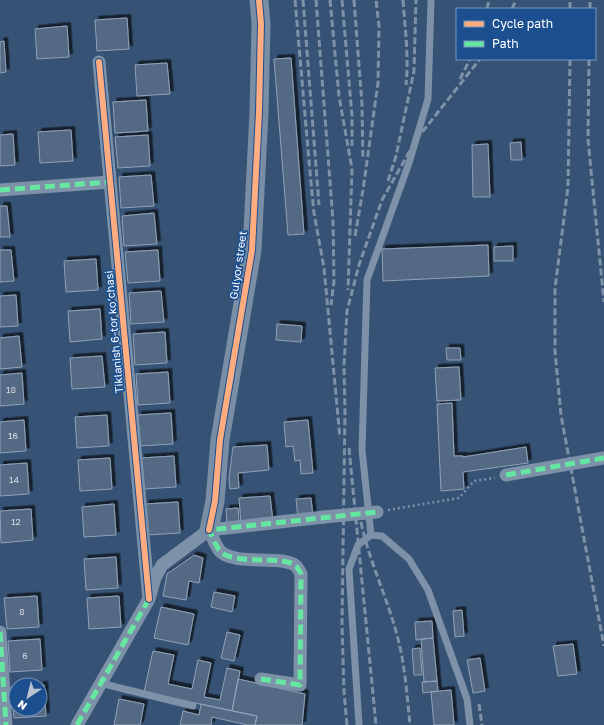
<svg xmlns="http://www.w3.org/2000/svg" width="604" height="725" font-family="'Golos Text',sans-serif">
<defs>
<filter id="shadow"><feDropShadow dx="3.5" dy="-3.5" stdDeviation="0" flood-color="#0009"/></filter>
</defs>
<rect width="100%" height="100%" fill="#365274"/>
<path fill="#526984" stroke="#92a2b6" filter="url(#shadow)" d="M 127,18 L 129,49 L 97,51 L 95,20 Z
M 67,26 L 69,57 L 37,59 L 35,29 Z
M 4,41 L 6,72 L 0,73 L 0,42 Z
M 291,58 L 304,234 L 288,235 L 274,59 Z
M 167,63 L 170,94 L 137,96 L 135,65 Z
M 146,100 L 148,131 L 115,133 L 113,102 Z
M 71,130 L 73,161 L 40,163 L 38,132 Z
M 13,134 L 15,165 L 0,166 L 0,135 Z
M 148,135 L 150,166 L 118,168 L 115,137 Z
M 521,142 L 522,160 L 511,160 L 510,143 Z
M 488,144 L 490,197 L 473,197 L 472,145 Z
M 151,175 L 154,206 L 121,208 L 119,177 Z
M 0,206 L 7,206 L 10,237 L 0,237 Z
M 154,213 L 157,244 L 124,246 L 122,216 Z
M 488,245 L 489,276 L 383,281 L 382,249 Z
M 513,246 L 513,261 L 494,261 L 494,247 Z
M 0,250 L 11,250 L 14,281 L 0,282 Z
M 158,250 L 160,281 L 128,283 L 125,252 Z
M 96,259 L 98,290 L 66,292 L 64,261 Z
M 161,291 L 164,322 L 131,324 L 129,293 Z
M 16,295 L 18,326 L 0,327 L 0,296 Z
M 100,309 L 102,339 L 70,342 L 68,311 Z
M 277,324 L 302,326 L 301,342 L 276,340 Z
M 165,332 L 167,363 L 135,365 L 133,334 Z
M 19,336 L 22,367 L 0,369 L 0,338 Z
M 446,348 L 460,348 L 461,360 L 447,360 Z
M 102,356 L 105,387 L 72,389 L 70,358 Z
M 459,367 L 461,400 L 437,401 L 435,368 Z
M 168,372 L 170,403 L 138,405 L 136,374 Z
M 22,373 L 24,404 L 0,406 L 0,375 Z
M 452,403 L 454,456 L 463,456 L 463,457 L 526,447 L 528,463 L 463,472 L 464,489 L 441,491 L 437,404 Z
M 171,413 L 173,444 L 140,446 L 138,415 Z
M 107,415 L 109,446 L 77,448 L 75,417 Z
M 24,420 L 26,451 L 0,453 L 0,422 Z
M 308,420 L 313,473 L 301,474 L 300,460 L 295,461 L 293,446 L 286,447 L 284,422 Z
M 267,445 L 269,470 L 238,473 L 239,488 L 230,489 L 229,478 L 233,447 Z
M 174,456 L 176,487 L 143,489 L 141,458 Z
M 110,458 L 112,489 L 80,491 L 78,460 Z
M 27,463 L 29,494 L 0,496 L 0,465 Z
M 270,496 L 273,521 L 241,524 L 239,498 Z
M 311,498 L 313,517 L 298,519 L 296,499 Z
M 178,502 L 180,533 L 147,535 L 145,504 Z
M 114,504 L 116,535 L 84,537 L 82,507 Z
M 238,508 L 239,522 L 227,523 L 226,509 Z
M 31,509 L 33,540 L 1,543 L 0,511 Z
M 194,555 L 203,558 L 199,583 L 189,581 L 186,600 L 163,596 L 167,574 Z
M 116,557 L 118,588 L 86,590 L 84,559 Z
M 214,592 L 235,596 L 232,612 L 211,607 Z
M 37,596 L 39,627 L 7,629 L 4,598 Z
M 119,596 L 121,627 L 89,629 L 87,598 Z
M 161,607 L 194,614 L 188,645 L 154,638 Z
M 462,610 L 464,636 L 455,637 L 453,611 Z
M 432,621 L 433,638 L 416,640 L 415,622 Z
M 227,632 L 240,635 L 234,661 L 221,658 Z
M 433,638 L 437,681 L 424,682 L 421,639 Z
M 40,639 L 42,670 L 10,672 L 8,641 Z
M 573,644 L 577,674 L 558,676 L 553,646 Z
M 420,648 L 422,675 L 414,675 L 412,649 Z
M 153,651 L 174,655 L 168,684 L 192,689 L 198,660 L 211,663 L 204,697 L 220,700 L 227,668 L 240,671 L 232,711 L 144,692 Z
M 480,658 L 485,691 L 473,693 L 467,660 Z
M 238,679 L 305,694 L 302,725 L 255,725 L 257,716 L 232,711 Z
M 437,681 L 438,691 L 423,693 L 422,682 Z
M 40,685 L 44,685 L 46,716 L 14,718 L 11,687 L 16,687 L 16,709 L 40,709 Z
M 451,690 L 454,725 L 434,725 L 431,692 Z
M 119,699 L 144,704 L 140,725 L 114,725 Z
M 201,704 L 257,716 L 255,725 L 248,725 L 212,717 L 211,725 L 180,725 L 183,711 L 199,715 Z"/>
<g fill="none" stroke-linecap="round" stroke-linejoin="round">
<path stroke="#7d92a8" stroke-width="2.5" stroke-dasharray="2 3" stroke-linecap="butt" d="M 388,510 L 459,498 L 474,481 L 495,478"/>
<path stroke="#7d92a8" stroke-width="7" d="M 371,535 L 382,536 L 409,559 L 428,590 L 467,699 L 470,725
M 100,683 L 193,706
M 359,725 L 349,569 L 358,545 L 371,535 L 362,450 L 367,280 L 409,163 L 428,99 L 431,0"/>
<path stroke="#7d92a8" stroke-width="13" d="M 99,62 L 149,599
M 0,190 L 110,182
M 209,530 C 212,536 215,544 219,550 C 233,567 283,554 296,566 C 298,568 300,572 301,574 L 300,685 L 261,679
M 0,632 L 6,725
M 77,725 L 149,599 L 155,578 L 162,565 L 209,530 L 324,517"/>
<path stroke="#798da4" stroke-width="19" d="M 209,530 L 215,501 L 220,440 L 252,250 L 259,112 L 261,24 L 259,0"/>
<path stroke="#7e92a7" stroke-width="3" stroke-dasharray="7 3" stroke-linecap="butt" d="M 295,0 L 309,161 L 314,213 L 324,268 L 340,438
M 303,0 L 319,205
M 316,0 L 333,221 L 334,281 L 331,305
M 330,0 L 339,96 L 352,169 L 348,290
M 342,0 L 352,116 L 352,146
M 354,0 L 362,105 L 363,160
M 403,0 C 405,28 409,57 406,85
M 487,9 L 489,0
M 512,9 L 516,0
M 570,9 L 570,0
M 590,9 L 590,0
M 570,59 L 568,187 L 555,288 L 555,351 L 561,415 L 604,646
M 589,59 L 588,140 L 604,302
M 460,79 L 470,59
M 388,181 L 396,156 L 414,71 L 416,0
M 355,236 L 363,190 L 378,83 L 379,26 L 376,0
M 349,448 L 376,725
M 361,522 C 369,561 387,597 397,635 C 405,664 407,695 410,725
M 479,704 L 482,725
M 347,725 L 344,692 L 342,624 L 345,410 L 344,365 L 347,311 L 359,265 L 382,200 L 416,140 L 480,59"/>
<path stroke="#7d92a8" stroke-width="13" d="M 506,475 L 604,458
M 324,517 L 377,512"/>
<path stroke="#66e7a1" stroke-width="5" stroke-dasharray="10 5" stroke-linecap="butt" d="M 0,190 L 110,182
M 506,475 L 604,458
M 0,632 L 6,725
M 261,679 L 300,685 L 301,574 C 300,572 298,568 296,566 C 283,554 233,567 219,550 C 215,544 212,536 209,530 L 377,512
M 77,725 L 149,599 L 148,596"/>
<g stroke="#1b4f8f" stroke-width="8">
<path id="cycleway" d="M 99,62 L 149,599
M 209,530 L 215,501 L 220,440 L 252,250 L 259,112 L 261,24 L 259,0"/>
</g>
<use href="#cycleway" stroke="#ffac80" stroke-width="6"/>
</g>
<g text-anchor="middle" stroke-width="3.5" stroke-linejoin="round" paint-order="stroke">
<g font-size="9" fill="#d4dae0">
<text x="11" y="393">18</text>
<text x="13" y="439">16</text>
<text x="14" y="483">14</text>
<text x="16" y="525">12</text>
<text x="22" y="615">8</text>
<text x="25" y="659">6</text>
</g>
<g font-size="11" fill="#fff" stroke="#1b4f8f">
<text transform="translate(238 265) rotate(-82)" y="4">Gulyor street</text>
<text transform="translate(114 332) rotate(-95)" y="4">Tiklanish 6-tor ko‘chasi</text>
</g>
</g>
<rect x="456" y="8" width="140" height="52" fill="#1b4f8f" stroke="#7695bc"/>
<rect x="464" y="21" width="20" height="6" fill="#ffac80" stroke="#7695bc"/>
<text x="492" y="28" font-size="12" fill="#ffffff">Cycle path</text>
<rect x="464" y="41" width="20" height="6" fill="#66e7a1" stroke="#7695bc"/>
<text x="492" y="48" font-size="12" fill="#ffffff">Path</text>
<g transform="translate(28 697) rotate(215)"><circle r="19" fill="#1b4f8f" stroke="#7695bc"/>
<path d="M0-3L7 15L0 10L-7 15Z" fill="#b9c2ce"/>
<text y="-6" font-size="11" font-weight="bold" text-anchor="middle" fill="#ffffff">N</text>
</g>
</svg>
